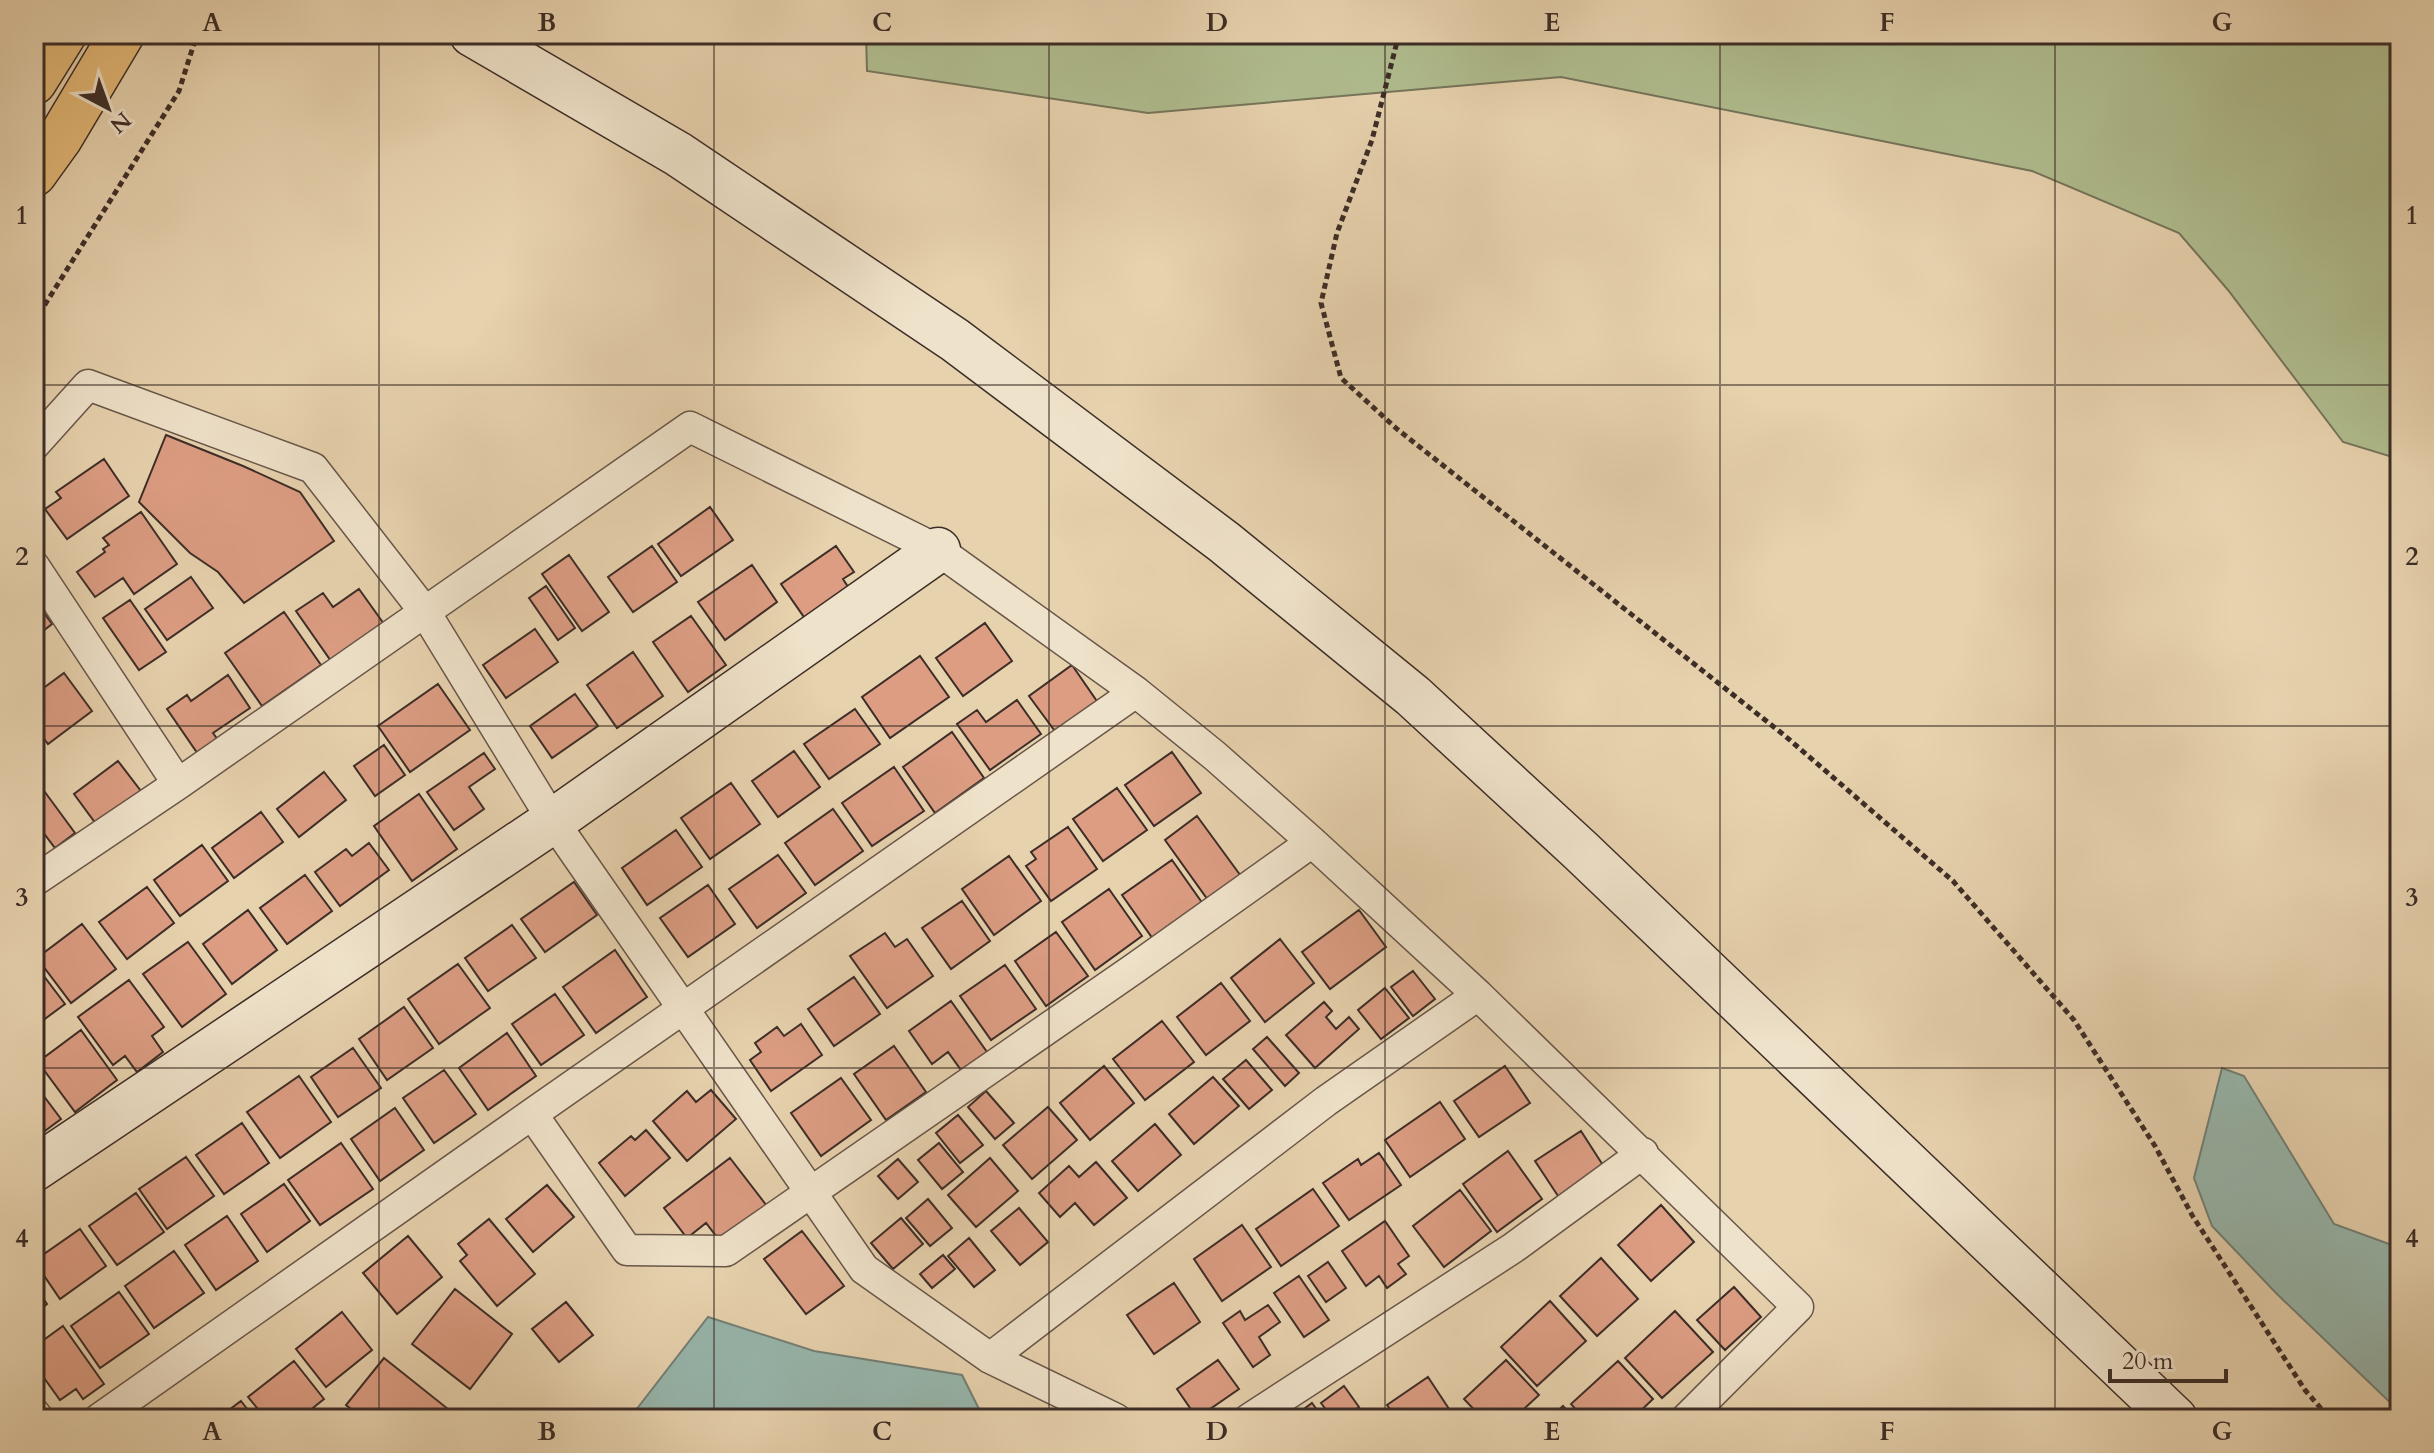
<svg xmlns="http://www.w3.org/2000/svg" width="2434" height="1453" font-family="Cardo,serif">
<rect width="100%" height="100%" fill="#e7d2ae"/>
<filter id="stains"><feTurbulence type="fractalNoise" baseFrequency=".0025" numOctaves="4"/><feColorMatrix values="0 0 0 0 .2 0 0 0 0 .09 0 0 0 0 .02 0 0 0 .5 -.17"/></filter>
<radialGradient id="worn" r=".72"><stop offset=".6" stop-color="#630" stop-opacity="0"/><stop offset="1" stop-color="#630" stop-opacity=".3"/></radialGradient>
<path fill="#b0bd8f" stroke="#76755b" stroke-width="2" d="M 866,34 L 2400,34 L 2400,448 L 2389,456 L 2343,442 L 2228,290 L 2179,233 L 2032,171 L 1561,77 L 1148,113 L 867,71 Z"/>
<path fill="#97b7ad" stroke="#738077" stroke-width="2" d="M 2222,1068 L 2244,1076 L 2334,1224 L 2400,1248 L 2400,1412 L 2276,1293 L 2212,1226 L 2194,1178 Z
M 708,1317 L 814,1351 L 962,1375 L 984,1419 L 629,1419 Z"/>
<path fill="#dc9d83" stroke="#3d2d27" stroke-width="2" d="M 166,435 L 243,466 L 300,492 L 334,541 L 244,603 L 218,572 L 190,553 L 139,502 Z
M 104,459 L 129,496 L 67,539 L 45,509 L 61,498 L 56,492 Z
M 710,507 L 733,540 L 681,576 L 658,544 Z
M 141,512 L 177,564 L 134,594 L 123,578 L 95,597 L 77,572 L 105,552 L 103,549 L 109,545 L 103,538 Z
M 652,546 L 677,582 L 633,612 L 608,577 Z
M 836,546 L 854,572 L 843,579 L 850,590 L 806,620 L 781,584 Z
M 569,555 L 609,612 L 582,631 L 542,574 Z
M 752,565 L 777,602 L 725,640 L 698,602 Z
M 191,577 L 213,608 L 167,640 L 145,609 Z
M 546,586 L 575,628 L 558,640 L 529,598 Z
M 359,589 L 384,624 L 331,661 L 296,611 L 323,593 L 333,607 Z
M 34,599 L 52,624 L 34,638 Z
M 130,600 L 166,652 L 139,670 L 103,618 Z
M 284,612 L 321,665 L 262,706 L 225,653 Z
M 691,616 L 726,665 L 688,692 L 653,642 Z
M 985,623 L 1012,661 L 963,696 L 936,658 Z
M 535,629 L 558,662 L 506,698 L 483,665 Z
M 633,652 L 663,696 L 617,728 L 587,685 Z
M 920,656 L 949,697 L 890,738 L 862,697 Z
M 1072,665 L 1103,710 L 1057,734 L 1029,696 Z
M 64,673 L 92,711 L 48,744 L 34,725 L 34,695 Z
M 228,675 L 250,708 L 213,733 L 218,740 L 198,754 L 167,709 L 187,695 L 191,701 Z
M 438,684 L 470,730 L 410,772 L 378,726 Z
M 575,694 L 598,726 L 552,758 L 530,726 Z
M 1017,700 L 1041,734 L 990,770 L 957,724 L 977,710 L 986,722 Z
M 855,709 L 880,744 L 829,779 L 804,744 Z
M 952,732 L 984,778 L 935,813 L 903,767 Z
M 384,745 L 405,775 L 375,796 L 354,766 Z
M 794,751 L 820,787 L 778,817 L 752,781 Z
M 1172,752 L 1201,793 L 1154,826 L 1125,785 Z
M 484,753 L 495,769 L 469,787 L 484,809 L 454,830 L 427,792 Z
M 118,761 L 144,795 L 99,828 L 74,794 Z
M 894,767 L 924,811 L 872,846 L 842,803 Z
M 324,772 L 346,800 L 299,837 L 277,809 Z
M 731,783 L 760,824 L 710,859 L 681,818 Z
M 39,784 L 75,833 L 55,848 L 42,831 L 34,837 L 34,788 Z
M 1117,788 L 1147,830 L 1103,861 L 1073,819 Z
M 419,794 L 457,849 L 412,881 L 374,826 Z
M 833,809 L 863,851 L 815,885 L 785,843 Z
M 261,812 L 283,842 L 234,878 L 212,848 Z
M 1197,816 L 1246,883 L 1213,907 L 1165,840 Z
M 1068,827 L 1097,869 L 1051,901 L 1026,866 L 1036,859 L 1031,852 Z
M 676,830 L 702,867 L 647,905 L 622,868 Z
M 369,843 L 389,870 L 340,906 L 315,872 L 346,849 L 352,856 Z
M 202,845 L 228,881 L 180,916 L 154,880 Z
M 778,855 L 806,893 L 757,928 L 729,889 Z
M 1009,856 L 1041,901 L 994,935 L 962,889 Z
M 1172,860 L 1203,904 L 1153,939 L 1122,895 Z
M 305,875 L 332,911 L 287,944 L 260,908 Z
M 574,882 L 597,915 L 545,952 L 521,919 Z
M 708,885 L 735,924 L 688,957 L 660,918 Z
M 147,887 L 174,923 L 127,959 L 99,922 Z
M 1109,889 L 1142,936 L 1095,970 L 1062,922 Z
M 962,901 L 990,941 L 951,969 L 922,928 Z
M 248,910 L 277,950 L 232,984 L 203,944 Z
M 1359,910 L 1386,947 L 1330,989 L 1302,952 Z
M 82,924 L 116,969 L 71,1003 L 37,958 Z
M 512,925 L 536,958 L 488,991 L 465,958 Z
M 1056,932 L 1088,976 L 1046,1006 L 1015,961 Z
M 885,933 L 895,947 L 907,939 L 933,976 L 887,1008 L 850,956 Z
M 1280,939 L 1314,983 L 1265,1022 L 1231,978 Z
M 188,942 L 226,994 L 182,1027 L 143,974 Z
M 615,950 L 647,997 L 596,1033 L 563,987 Z
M 34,963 L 65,1004 L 34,1027 Z
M 458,964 L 490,1008 L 439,1044 L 408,999 Z
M 1005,965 L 1036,1009 L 991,1040 L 960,996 Z
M 1413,971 L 1435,999 L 1413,1016 L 1391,987 Z
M 854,977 L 880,1014 L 834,1046 L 808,1009 Z
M 129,980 L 164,1027 L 152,1036 L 163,1052 L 137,1072 L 125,1056 L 113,1065 L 78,1017 Z
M 1221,983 L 1250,1021 L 1206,1055 L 1177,1017 Z
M 1385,988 L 1409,1018 L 1381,1039 L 1358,1010 Z
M 555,994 L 584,1035 L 541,1065 L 512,1024 Z
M 951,1001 L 987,1052 L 961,1070 L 948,1052 L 932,1064 L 909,1031 Z
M 1324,1002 L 1332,1011 L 1326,1017 L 1336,1029 L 1349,1017 L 1359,1029 L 1315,1068 L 1286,1035 Z
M 404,1007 L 433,1048 L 387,1080 L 359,1039 Z
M 1162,1021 L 1194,1062 L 1145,1100 L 1113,1059 Z
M 801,1024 L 822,1055 L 771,1091 L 750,1060 L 761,1052 L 755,1043 L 777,1027 L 784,1036 Z
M 81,1030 L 117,1080 L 75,1112 L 38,1062 Z
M 507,1033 L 536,1076 L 488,1110 L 459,1068 Z
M 1267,1037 L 1299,1073 L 1285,1086 L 1253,1049 Z
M 894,1046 L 926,1092 L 886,1120 L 854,1074 Z
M 353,1048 L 381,1088 L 338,1117 L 311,1077 Z
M 1246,1060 L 1272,1090 L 1249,1109 L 1223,1079 Z
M 1104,1066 L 1134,1103 L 1090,1140 L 1060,1103 Z
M 1505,1066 L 1530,1103 L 1479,1137 L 1454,1101 Z
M 444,1070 L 476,1114 L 434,1143 L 403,1098 Z
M 299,1076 L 331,1122 L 280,1158 L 247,1112 Z
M 1213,1077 L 1239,1106 L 1194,1144 L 1169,1114 Z
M 841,1078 L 871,1120 L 821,1156 L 791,1113 Z
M 34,1083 L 61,1119 L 34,1139 Z
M 711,1090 L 736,1119 L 687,1161 L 653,1121 L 687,1091 L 696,1102 Z
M 986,1091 L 1014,1123 L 995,1139 L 968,1107 Z
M 1440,1102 L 1465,1139 L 1410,1177 L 1385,1140 Z
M 1048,1107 L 1077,1140 L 1032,1179 L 1003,1145 Z
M 395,1108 L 424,1150 L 380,1181 L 351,1139 Z
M 958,1115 L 983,1145 L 960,1163 L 936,1133 Z
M 242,1123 L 269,1163 L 224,1194 L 196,1155 Z
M 1155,1124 L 1181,1155 L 1138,1191 L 1112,1161 Z
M 646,1130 L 670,1158 L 625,1196 L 599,1163 L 631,1136 L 635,1140 Z
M 1581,1131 L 1606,1170 L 1560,1199 L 1535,1161 Z
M 341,1143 L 373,1189 L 320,1225 L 288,1180 Z
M 939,1143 L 963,1172 L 942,1189 L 918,1160 Z
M 1508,1151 L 1542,1199 L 1497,1232 L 1463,1184 Z
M 1379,1153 L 1401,1185 L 1349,1220 L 1323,1183 L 1358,1159 L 1361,1165 Z
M 186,1157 L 214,1196 L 167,1229 L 139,1189 Z
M 730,1158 L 767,1206 L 720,1241 L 706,1223 L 687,1238 L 664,1208 Z
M 990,1158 L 1018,1191 L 976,1227 L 948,1195 Z
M 898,1159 L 918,1182 L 898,1199 L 878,1176 Z
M 1096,1162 L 1127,1198 L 1094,1225 L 1075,1203 L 1060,1217 L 1039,1193 L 1069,1166 L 1079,1177 Z
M 284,1184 L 310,1221 L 267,1252 L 241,1214 Z
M 547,1185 L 574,1217 L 533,1252 L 506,1219 Z
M 1313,1189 L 1339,1226 L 1281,1266 L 1256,1229 Z
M 1460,1190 L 1491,1231 L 1444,1267 L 1413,1226 Z
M 136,1193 L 164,1232 L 117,1265 L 89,1226 Z
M 928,1199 L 952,1228 L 930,1246 L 906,1218 Z
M 1661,1205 L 1694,1242 L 1651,1281 L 1618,1245 Z
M 1019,1208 L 1048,1242 L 1020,1265 L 991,1231 Z
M 227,1216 L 258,1261 L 216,1290 L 185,1245 Z
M 901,1218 L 923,1244 L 893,1269 L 871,1243 Z
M 489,1219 L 535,1274 L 497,1306 L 460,1261 L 467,1255 L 458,1244 Z
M 1385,1221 L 1409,1256 L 1398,1264 L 1406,1274 L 1387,1288 L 1379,1276 L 1366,1286 L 1342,1251 Z
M 1242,1225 L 1271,1267 L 1222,1301 L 1194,1259 Z
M 80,1229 L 106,1266 L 60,1299 L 34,1261 Z
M 802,1231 L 844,1286 L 806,1314 L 764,1259 Z
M 408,1236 L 442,1277 L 397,1314 L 363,1273 Z
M 969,1238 L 995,1270 L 974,1287 L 948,1256 Z
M 174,1251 L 204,1293 L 154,1328 L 125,1286 Z
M 943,1255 L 955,1269 L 932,1288 L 920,1274 Z
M 1601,1258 L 1638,1299 L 1597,1336 L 1560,1296 Z
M 1328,1262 L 1346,1288 L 1326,1302 L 1308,1276 Z
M 1299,1276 L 1329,1320 L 1304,1337 L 1274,1293 Z
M 1174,1283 L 1200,1322 L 1154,1354 L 1127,1315 Z
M 34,1285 L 47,1304 L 34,1314 Z
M 1734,1287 L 1761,1317 L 1725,1350 L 1697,1320 Z
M 455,1289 L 512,1334 L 470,1389 L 412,1344 Z
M 119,1292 L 149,1334 L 100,1368 L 71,1326 Z
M 1550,1301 L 1586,1341 L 1537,1386 L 1501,1347 Z
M 566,1302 L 593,1335 L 559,1362 L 532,1329 Z
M 1268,1305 L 1280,1322 L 1259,1337 L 1270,1355 L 1253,1367 L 1223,1323 L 1240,1311 L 1245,1320 Z
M 1675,1311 L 1713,1352 L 1662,1398 L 1625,1358 Z
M 342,1312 L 372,1350 L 326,1387 L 296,1349 Z
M 63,1326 L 104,1384 L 83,1399 L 76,1389 L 60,1400 L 34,1364 L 34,1347 Z
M 384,1358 L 448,1409 L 439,1419 L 364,1419 L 346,1405 Z
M 1218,1360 L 1239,1389 L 1197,1418 L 1177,1389 Z
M 1506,1360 L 1539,1395 L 1513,1419 L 1483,1419 L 1464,1399 Z
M 294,1361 L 324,1399 L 299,1419 L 266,1419 L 248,1397 Z
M 1618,1361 L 1653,1399 L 1632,1419 L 1584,1419 L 1571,1404 Z
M 1428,1377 L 1453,1415 L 1447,1419 L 1397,1419 L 1387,1405 Z
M 1344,1386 L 1359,1407 L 1343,1419 L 1333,1419 L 1321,1403 Z
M 241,1401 L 255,1419 L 217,1419 Z
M 1312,1403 L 1323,1418 L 1299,1419 L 1296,1415 Z
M 1563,1406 L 1575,1419 L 1549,1419 Z"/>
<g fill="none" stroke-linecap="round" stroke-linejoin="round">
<g stroke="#685649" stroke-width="33">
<path id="street" d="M 34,445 L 88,385 L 313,468 L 425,612 L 553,821 L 864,1269 L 990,1358 L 1116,1419
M 34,566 L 178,784
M 34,881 L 178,784 L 690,427 L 938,550 L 1136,692 L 1215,756 L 1312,842 L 1478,995 L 1798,1307 L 1686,1419
M 532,1114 L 627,1250 L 726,1251 L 1135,968 L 1312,842
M 990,1358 L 1326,1101 L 1478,995
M 34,1413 L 39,1419
M 99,1419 L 532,1114 L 1136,692
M 1249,1419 L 1513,1248 L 1643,1153"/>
</g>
<g stroke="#3d2d27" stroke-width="47">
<path id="secondary" d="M 472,34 L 678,154 L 955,340 L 1224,542 L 1413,696 L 1581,851 L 2175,1419
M 34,1169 L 553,821 L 938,550"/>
</g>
<g stroke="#3d2d27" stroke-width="47">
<path id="primary" d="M 34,82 L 64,34
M 34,174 L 60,138 L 122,34"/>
</g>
<path stroke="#3d2d27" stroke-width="5" stroke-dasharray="6 4" stroke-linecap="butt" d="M 1399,34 L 1372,140 L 1337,233 L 1321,303 L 1341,378 L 1397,429 L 1784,735 L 1953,881 L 2074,1020 L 2155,1146 L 2192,1215 L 2305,1390 L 2330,1419
M 34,322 L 179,91 L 197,34"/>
<use href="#street" stroke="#efe2ca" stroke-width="30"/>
<use href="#secondary" stroke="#efe2ca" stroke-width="44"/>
<use href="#primary" stroke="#e4b977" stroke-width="44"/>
</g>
<path fill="none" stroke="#3d2d27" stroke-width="2" stroke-opacity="0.55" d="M 379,34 L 379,1419M 714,34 L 714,1419M 1049,34 L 1049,1419M 1385,34 L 1385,1419M 1720,34 L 1720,1419M 2055,34 L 2055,1419M 34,385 L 2400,385M 34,726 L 2400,726M 34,1068 L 2400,1068"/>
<rect width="2434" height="1453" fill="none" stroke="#e7d2ae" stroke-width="88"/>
<g transform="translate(108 108) rotate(139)" stroke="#efe2ca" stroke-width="6" paint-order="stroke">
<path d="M0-6L14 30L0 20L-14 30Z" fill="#3d2d27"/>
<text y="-12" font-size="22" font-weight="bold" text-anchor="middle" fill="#3d2d27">N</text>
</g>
<path d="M2110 1369v12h116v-12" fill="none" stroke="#3d2d27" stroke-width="4"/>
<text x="2122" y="1369" font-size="24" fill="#3d2d27" stroke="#efe2ca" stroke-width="6" paint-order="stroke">20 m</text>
<rect x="44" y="44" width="2346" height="1365" fill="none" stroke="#3d2d27" stroke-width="3"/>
<g font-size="26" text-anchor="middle" font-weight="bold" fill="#3d2d27">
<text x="212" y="31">A</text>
<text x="547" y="31">B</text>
<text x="882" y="31">C</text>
<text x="1217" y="31">D</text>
<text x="1552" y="31">E</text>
<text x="1887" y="31">F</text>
<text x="2222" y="31">G</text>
<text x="22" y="224">1</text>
<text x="2412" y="224">1</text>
<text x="22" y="565">2</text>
<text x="2412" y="565">2</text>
<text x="22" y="906">3</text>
<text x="2412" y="906">3</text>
<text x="22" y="1247">4</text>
<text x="2412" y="1247">4</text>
<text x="212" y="1440">A</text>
<text x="547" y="1440">B</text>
<text x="882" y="1440">C</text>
<text x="1217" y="1440">D</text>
<text x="1552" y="1440">E</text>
<text x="1887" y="1440">F</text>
<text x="2222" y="1440">G</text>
</g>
<rect width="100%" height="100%" filter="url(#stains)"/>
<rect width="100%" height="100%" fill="url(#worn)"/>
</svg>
